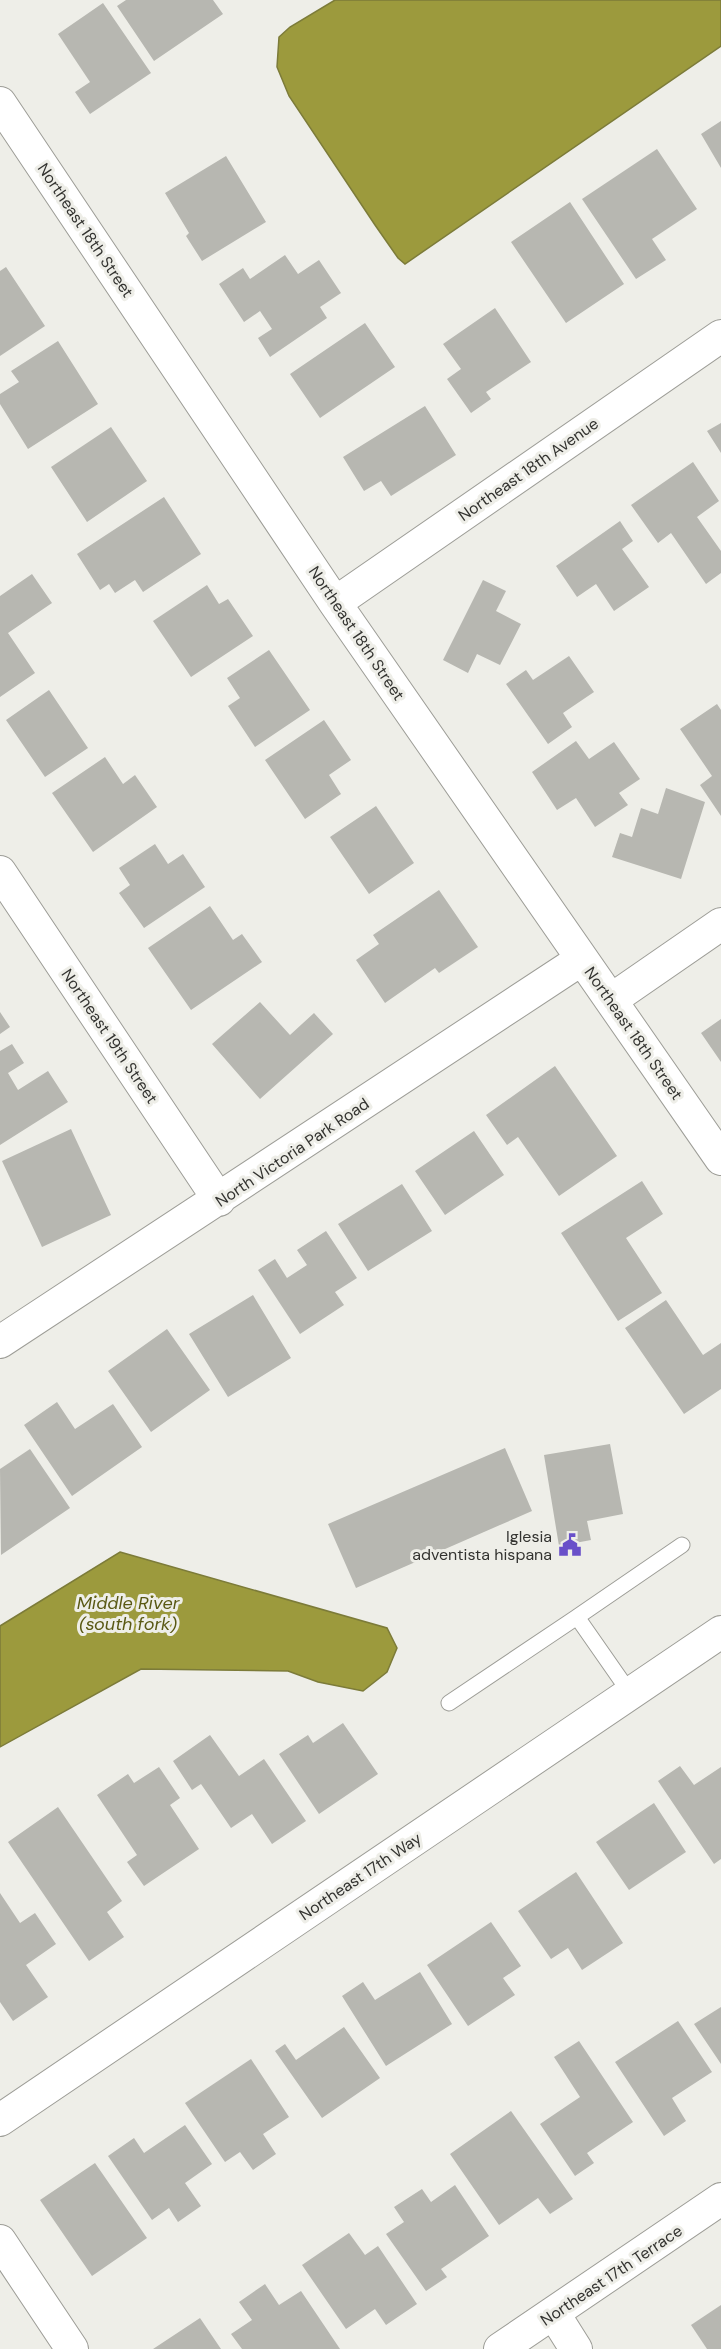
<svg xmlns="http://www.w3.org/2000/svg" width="721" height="2349" font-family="'DM Sans',sans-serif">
<rect width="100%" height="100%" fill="#eeeee8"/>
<path fill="#9c9a3d" stroke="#7c7b39" stroke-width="1.5" d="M 335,0 L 721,0 L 721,46 L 405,264 L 398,258 L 375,225 L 289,96 L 277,67 L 279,37 L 290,27 Z
M 120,1552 L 387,1628 L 397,1648 L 387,1672 L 363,1691 L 318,1682 L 288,1671 L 141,1669 L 0,1747 L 0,1626 Z"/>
<path fill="#b7b7b1" d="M 126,0 L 213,0 L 223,14 L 154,61 L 117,6 Z
M 103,3 L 151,73 L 90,114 L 75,92 L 90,82 L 58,34 Z
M 721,121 L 721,168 L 701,134 Z
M 657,149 L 697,209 L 652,239 L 666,260 L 636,279 L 582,199 Z
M 226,156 L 266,222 L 202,261 L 186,236 L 189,233 L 165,193 Z
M 570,202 L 624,284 L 566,323 L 511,242 Z
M 285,255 L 298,274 L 319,260 L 341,293 L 320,307 L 327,318 L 270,357 L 258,338 L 272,329 L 260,311 L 244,322 L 219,284 L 243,268 L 250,279 Z
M 6,267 L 45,326 L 0,356 L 0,271 Z
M 495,308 L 531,362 L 486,392 L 491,399 L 471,413 L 447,379 L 461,369 L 443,344 Z
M 365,323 L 395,367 L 320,418 L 290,374 Z
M 58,341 L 98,404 L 28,449 L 0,404 L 0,394 L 19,382 L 11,371 Z
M 425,406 L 456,455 L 391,496 L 381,481 L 364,491 L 343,457 Z
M 721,423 L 721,453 L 707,431 Z
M 111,427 L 147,481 L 87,522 L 51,467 Z
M 693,462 L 719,501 L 697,517 L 721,551 L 721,573 L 706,584 L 671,533 L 658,543 L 631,505 Z
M 164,497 L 201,554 L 143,592 L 135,580 L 115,593 L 109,584 L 100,590 L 77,554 Z
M 620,521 L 633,541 L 622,549 L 649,587 L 614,611 L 596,584 L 577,597 L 556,566 Z
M 32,574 L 52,603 L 8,633 L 35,673 L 0,697 L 0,596 Z
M 483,580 L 506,591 L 496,611 L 521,624 L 500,665 L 477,654 L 468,673 L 443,660 Z
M 207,585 L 219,604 L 228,599 L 253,636 L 191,677 L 153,621 Z
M 269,650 L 310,710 L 255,747 L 228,706 L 240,698 L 227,678 Z
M 569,656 L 594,692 L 563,713 L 572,727 L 548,744 L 506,684 L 526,670 L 533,680 Z
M 49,690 L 88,748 L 45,777 L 6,720 Z
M 717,704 L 721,710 L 721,816 L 700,785 L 712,776 L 680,729 Z
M 324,720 L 351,760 L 329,775 L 341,794 L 305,819 L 265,760 Z
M 576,741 L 589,759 L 614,742 L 640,779 L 619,793 L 628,805 L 595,827 L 576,798 L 557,810 L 532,772 Z
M 105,757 L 123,784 L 135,775 L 157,807 L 93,852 L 52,793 Z
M 666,788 L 705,802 L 681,879 L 612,857 L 620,833 L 632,837 L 641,808 L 658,814 Z
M 376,806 L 414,863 L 369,894 L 330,837 Z
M 155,844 L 168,864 L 183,854 L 205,887 L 144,928 L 119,893 L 130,885 L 119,868 Z
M 439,890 L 478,947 L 439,973 L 435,968 L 385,1003 L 356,960 L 379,944 L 373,935 Z
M 210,906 L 233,940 L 242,934 L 262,962 L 191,1010 L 148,948 Z
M 260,1002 L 290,1035 L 314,1013 L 333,1034 L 260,1099 L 212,1044 Z
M 0,1012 L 10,1027 L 0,1034 Z
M 721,1019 L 721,1062 L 701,1033 Z
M 12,1044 L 24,1063 L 8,1073 L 18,1090 L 48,1071 L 68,1102 L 0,1145 L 0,1051 Z
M 555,1066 L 617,1156 L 559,1196 L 518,1137 L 507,1145 L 486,1115 Z
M 71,1129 L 111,1215 L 42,1247 L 2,1161 Z
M 474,1131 L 504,1175 L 445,1215 L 415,1171 Z
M 642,1181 L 663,1214 L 626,1238 L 662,1293 L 618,1321 L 561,1233 Z
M 402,1184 L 432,1231 L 368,1271 L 338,1224 Z
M 326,1231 L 357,1278 L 335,1292 L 344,1305 L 300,1334 L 258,1270 L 275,1259 L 287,1278 L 307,1265 L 297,1250 Z
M 253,1295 L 291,1358 L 228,1397 L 189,1334 Z
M 666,1300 L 703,1355 L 721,1343 L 721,1389 L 684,1414 L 625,1328 Z
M 167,1329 L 210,1390 L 151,1432 L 108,1371 Z
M 57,1402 L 75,1429 L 113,1404 L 142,1447 L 72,1496 L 24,1425 Z
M 610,1444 L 623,1514 L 587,1521 L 591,1540 L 559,1546 L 544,1455 Z
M 505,1448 L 532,1511 L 356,1588 L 328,1524 Z
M 30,1449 L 70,1508 L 1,1555 L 0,1469 Z
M 343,1723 L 378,1774 L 319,1814 L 279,1754 L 308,1735 L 313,1743 Z
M 210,1735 L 239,1776 L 264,1759 L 306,1821 L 272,1844 L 252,1814 L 231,1828 L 201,1784 L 192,1790 L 173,1761 Z
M 680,1766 L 694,1785 L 721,1767 L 721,1859 L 714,1864 L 658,1781 Z
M 159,1767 L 180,1798 L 170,1805 L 199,1849 L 144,1886 L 127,1862 L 137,1855 L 97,1795 L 128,1774 L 134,1783 Z
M 654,1803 L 686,1852 L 629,1890 L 596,1842 Z
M 58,1807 L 122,1901 L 107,1912 L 124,1937 L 89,1961 L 8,1842 Z
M 576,1872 L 623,1943 L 582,1970 L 568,1948 L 551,1959 L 518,1911 Z
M 0,1893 L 20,1923 L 35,1913 L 56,1944 L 26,1965 L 48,1997 L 13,2021 L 0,2002 Z
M 491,1922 L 521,1966 L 503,1978 L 515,1995 L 468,2026 L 427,1965 Z
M 420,1972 L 452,2024 L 386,2066 L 342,1996 L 363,1982 L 375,2000 Z
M 721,2007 L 721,2064 L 694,2024 Z
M 678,2021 L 712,2072 L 672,2098 L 686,2121 L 664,2136 L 615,2062 Z
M 344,2027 L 380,2078 L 322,2118 L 275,2051 L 285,2044 L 296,2060 Z
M 579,2041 L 633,2122 L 587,2153 L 594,2163 L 575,2176 L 540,2124 L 580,2097 L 554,2057 Z
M 251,2059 L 289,2117 L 263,2134 L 276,2154 L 253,2170 L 240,2152 L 225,2162 L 185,2103 Z
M 511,2111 L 573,2199 L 550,2214 L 538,2198 L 499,2225 L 450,2154 Z
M 185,2125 L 212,2164 L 185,2183 L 201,2206 L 178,2222 L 169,2208 L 152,2220 L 108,2156 L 134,2138 L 144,2153 Z
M 95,2163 L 147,2238 L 92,2276 L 40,2200 Z
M 455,2185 L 489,2236 L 441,2269 L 447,2277 L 426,2291 L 386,2234 L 404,2222 L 394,2207 L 422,2189 L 431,2202 Z
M 349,2233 L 365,2255 L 378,2246 L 417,2304 L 386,2325 L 375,2309 L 346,2329 L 302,2265 Z
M 265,2284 L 279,2305 L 301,2291 L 340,2349 L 242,2349 L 231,2334 L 252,2320 L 239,2302 Z
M 721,2305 L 721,2349 L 707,2349 L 691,2325 Z
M 200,2318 L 221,2349 L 153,2349 Z"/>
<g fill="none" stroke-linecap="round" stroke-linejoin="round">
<g stroke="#9d9d97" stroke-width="17">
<path id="lane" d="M 630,1693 L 577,1617 L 682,1545
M 449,1703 L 577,1617"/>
</g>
<g stroke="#9d9d97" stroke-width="34">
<path id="street" d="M 0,103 L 335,603 L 721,1159
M 335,603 L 721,336
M 0,872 L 219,1200
M 611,1000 L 721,924
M 0,1342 L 582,959
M 0,2120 L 721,1632
M 0,2241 L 72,2349
M 554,2314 L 576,2349
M 500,2349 L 721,2199"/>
</g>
<use href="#lane" stroke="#fff" stroke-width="15"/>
<use href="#street" stroke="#fff" stroke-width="32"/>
</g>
<defs>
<g id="civic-bare" transform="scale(1.8)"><path d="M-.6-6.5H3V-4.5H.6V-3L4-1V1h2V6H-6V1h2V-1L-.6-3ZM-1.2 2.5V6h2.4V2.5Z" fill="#6950c9" stroke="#eeeee8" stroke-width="2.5" paint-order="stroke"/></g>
</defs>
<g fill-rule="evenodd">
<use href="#civic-bare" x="570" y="1545"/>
</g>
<g text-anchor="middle" stroke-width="6" stroke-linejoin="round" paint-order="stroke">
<g font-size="16" fill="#333330" stroke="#eeeee8">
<text transform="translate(86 230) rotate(56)" y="6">Northeast 18th Street</text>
<text transform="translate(528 469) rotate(-35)" y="6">Northeast 18th Avenue</text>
<text transform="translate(357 633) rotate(56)" y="6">Northeast 18th Street</text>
<text transform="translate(634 1033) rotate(55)" y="6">Northeast 18th Street</text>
<text transform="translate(110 1036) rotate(56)" y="6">Northeast 19th Street</text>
<text transform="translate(292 1152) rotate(-34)" y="6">North Victoria Park Road</text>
<text transform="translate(360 1876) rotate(-34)" y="6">Northeast 17th Way</text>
<text transform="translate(611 2275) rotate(-34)" y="6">Northeast 17th Terrace</text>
</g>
<g font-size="16" fill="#333330" stroke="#eeeee8" text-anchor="end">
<text x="552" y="1542">Iglesia<tspan x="552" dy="18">adventista hispana</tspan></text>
</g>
<g font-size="18" font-style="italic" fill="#595813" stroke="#eeeee8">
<text x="128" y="1609">Middle River<tspan x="128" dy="21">(south fork)</tspan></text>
</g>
</g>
</svg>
